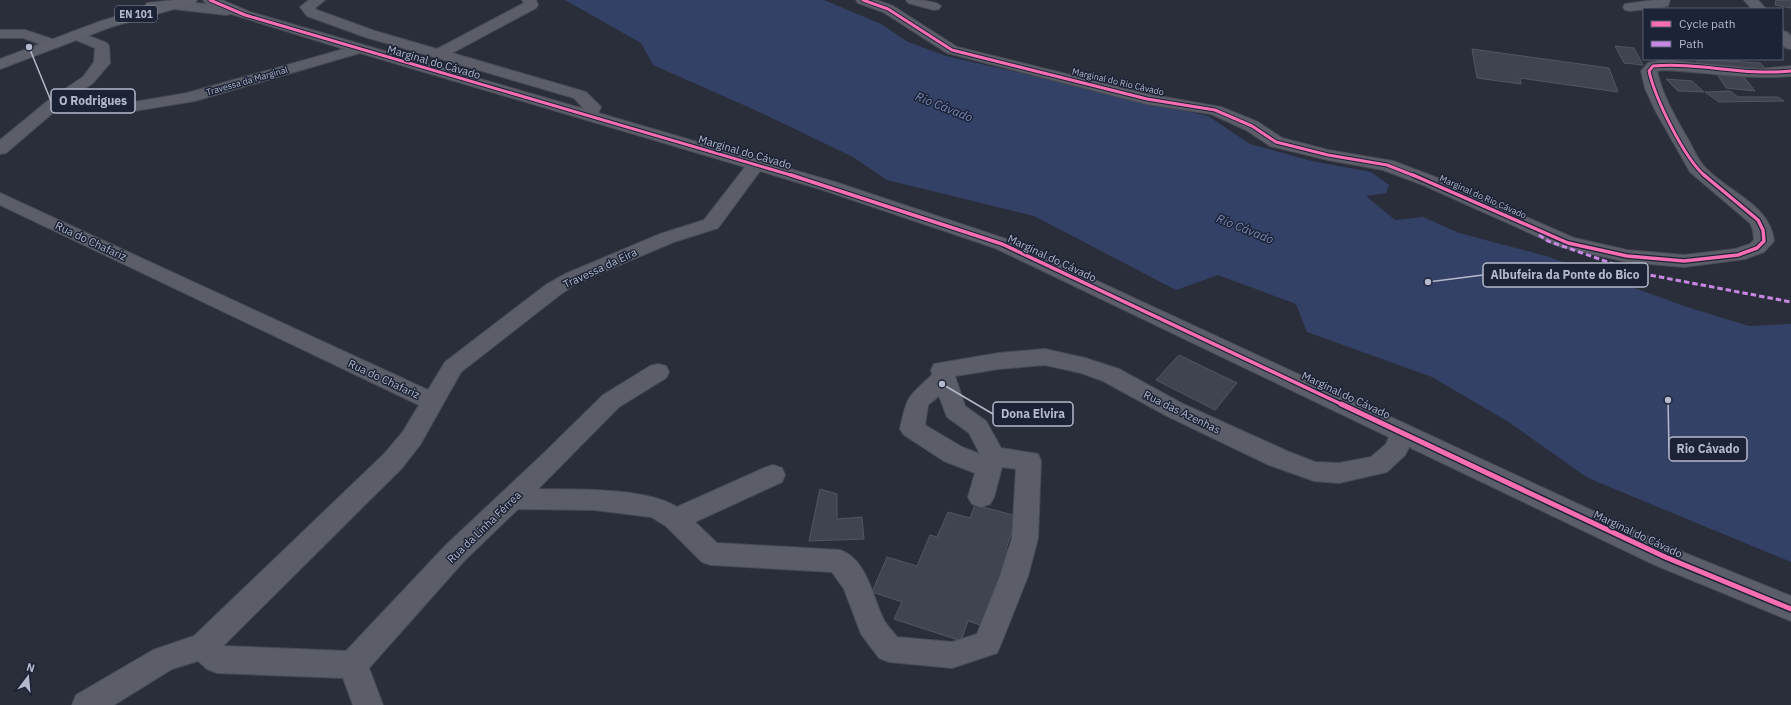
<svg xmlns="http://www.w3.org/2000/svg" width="1791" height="705" font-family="'IBM Plex Sans',sans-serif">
<rect width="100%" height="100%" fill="#2a2e3b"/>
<path fill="#344166" d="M 565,0 L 824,0 L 881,24 L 908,42 L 946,56 L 1208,116 L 1250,144 L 1312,161 L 1371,172 L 1389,185 L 1386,193 L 1366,196 L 1395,220 L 1423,217 L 1459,233 L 1546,256 L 1687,307 L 1749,326 L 1791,324 L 1791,562 L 1588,478 L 1507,421 L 1432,377 L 1307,332 L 1296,304 L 1218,275 L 1176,290 L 1034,216 L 887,180 L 853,157 L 755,110 L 653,65 L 641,43 Z"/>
<path fill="#404450" stroke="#525662" d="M 1776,0 L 1791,0 L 1791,8 L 1775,5 Z
M 1615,46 L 1634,48 L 1643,65 L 1624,63 Z
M 1472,49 L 1609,68 L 1618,92 L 1520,78 L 1521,84 L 1477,78 Z
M 1695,59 L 1760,63 L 1766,69 L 1699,64 Z
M 1717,74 L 1744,77 L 1755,91 L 1726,88 Z
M 1666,79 L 1692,81 L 1704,92 L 1678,91 Z
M 1730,91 L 1738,97 L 1778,97 L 1784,101 L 1719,102 L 1705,92 Z
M 1179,355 L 1237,383 L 1215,410 L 1156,380 Z
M 820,489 L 837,494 L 837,519 L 862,517 L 864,539 L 809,541 Z
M 975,505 L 1017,516 L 1006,549 L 1015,552 L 990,628 L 968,621 L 961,641 L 894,619 L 902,602 L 872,592 L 887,557 L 917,566 L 930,535 L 937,537 L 948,512 L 970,518 Z"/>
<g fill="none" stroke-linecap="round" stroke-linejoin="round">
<g stroke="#484b55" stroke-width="2">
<path id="minor" d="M 203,0 L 222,0 L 250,12 L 584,109 L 574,98 L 365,37 L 307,16 L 300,7 L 309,0 L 325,0 L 315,8 L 317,10 L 375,31 L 437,49 L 524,3 L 522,0 L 536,0 L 538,5 L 536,8 L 452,53 L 586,92 L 601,107 L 598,113 L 835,182 L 1009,240 L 1675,549 L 1791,596 L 1791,621 L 1655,565 L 1409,447 L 1405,455 L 1387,472 L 1339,483 L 1314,481 L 1269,465 L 1167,416 L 1103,381 L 1081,373 L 1045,365 L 999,369 L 955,376 L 965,406 L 986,421 L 1001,448 L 1038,454 L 1041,461 L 1038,538 L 1028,576 L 1001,644 L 997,653 L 952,668 L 889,662 L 879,658 L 861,634 L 844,589 L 832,572 L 711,565 L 702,562 L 666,526 L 651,517 L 594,510 L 518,509 L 464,561 L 369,668 L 383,705 L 353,705 L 343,678 L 217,673 L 207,669 L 198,661 L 172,669 L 114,705 L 72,705 L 76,695 L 153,650 L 194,636 L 384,454 L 402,433 L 419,405 L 0,205 L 0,193 L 428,390 L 445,362 L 547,284 L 565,274 L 660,234 L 704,220 L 745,167 L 360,53 L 195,101 L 134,111 L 128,109 L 126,106 L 128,103 L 187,93 L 344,49 L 231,14 L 226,15 L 173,9 L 168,8 L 166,5 L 168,2 L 173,1 L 207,4 ZM 760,171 L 823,190 L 995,248 L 1389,437 L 1386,444 L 1371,457 L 1339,463 L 1315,462 L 1287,451 L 1183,404 L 1119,369 L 1085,358 L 1045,349 L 999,353 L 934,364 L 931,370 L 932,375 C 907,398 907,396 900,429 L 904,435 L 944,461 L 975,473 L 968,497 L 972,504 L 981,507 L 990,504 L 994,497 L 1002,467 L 1016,469 L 1012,538 L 1000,576 L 977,634 L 952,642 L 897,637 C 892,630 885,624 882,616 C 872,594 866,559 840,550 L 717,543 L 695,522 L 782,482 L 785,475 L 782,468 L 773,465 L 764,468 L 677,507 C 645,487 577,490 538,489 L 619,407 L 666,378 L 669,372 L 666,366 L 658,364 L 650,366 L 603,395 L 545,452 L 446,545 L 346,651 L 223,646 L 402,468 L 420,445 L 461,372 L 561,294 L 579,282 L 674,242 L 718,228 ZM 939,396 L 947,417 L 969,433 L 980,454 L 962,447 L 925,425 L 928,405 Z
M 856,0 L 876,0 L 893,6 L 957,47 L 1147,94 L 1221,107 L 1258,122 L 1282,138 L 1328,150 L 1393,161 L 1435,177 L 1574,238 L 1627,250 L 1684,255 L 1735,249 L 1750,244 L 1754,240 L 1753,230 L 1750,223 L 1690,172 L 1655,110 L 1645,88 L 1641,71 L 1648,63 L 1664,60 L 1759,69 L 1791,66 L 1791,76 C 1748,80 1707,72 1664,70 L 1657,71 C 1663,97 1676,118 1689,141 C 1693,148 1697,158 1703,165 C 1724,191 1770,203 1774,241 L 1764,252 L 1745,259 L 1684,267 L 1627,262 L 1561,247 L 1423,185 L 1383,170 L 1328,160 L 1270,146 L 1246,130 L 1211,114 L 1147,104 L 947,53 L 883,12 L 858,3 Z
M 906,0 C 916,0 935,0 941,6 L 939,9 L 934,10 L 908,3 Z
M 1654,0 L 1670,0 L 1668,6 L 1663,7 L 1630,11 L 1625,10 L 1623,7 L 1625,4 Z
M 1744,0 L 1758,0 L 1766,9 L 1752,9 Z
M 0,30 L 25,30 L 58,41 L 60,44 L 58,47 L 48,47 L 23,38 L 0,38 Z
M 76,31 L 107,43 L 109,46 L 110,63 L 93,83 L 62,105 L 6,153 L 0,154 L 0,140 L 50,99 L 83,77 L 94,62 L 95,48 L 71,38 L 69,35 L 71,32 Z
M 1782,31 L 1787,32 L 1791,36 L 1791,49 L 1786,48 L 1782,44 Z"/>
</g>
<g stroke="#484b57" stroke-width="2">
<path id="major" d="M 175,0 L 197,0 L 195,3 L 111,27 L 0,69 L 0,59 L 101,21 L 146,8 L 145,6 L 147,3 Z"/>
</g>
<use href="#minor" fill="#5b5e68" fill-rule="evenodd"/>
<use href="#major" fill="#5d606a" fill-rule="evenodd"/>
<path stroke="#c787e3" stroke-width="3" stroke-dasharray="5.5 3" stroke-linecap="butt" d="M 1539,235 L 1548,241 L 1639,273 L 1791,302"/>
<g stroke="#1c2337" stroke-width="5">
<path id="cycleway-far2" d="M 210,0 L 245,15 L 794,176
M 863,0 L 888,9 L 952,50 L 1147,99 L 1215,110 L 1252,126 L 1276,142 L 1328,155 L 1387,165 L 1415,176
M 1705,176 C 1684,158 1655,98 1649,71 L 1653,66 C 1699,62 1743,76 1791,71"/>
</g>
<g stroke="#1c2337" stroke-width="6">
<path id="cycleway-far1" d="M 791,175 L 1002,244 L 1343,405
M 1413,175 L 1568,243 L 1627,256 L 1684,261 L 1738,255 L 1757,248 L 1764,241 L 1763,230 L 1758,220 L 1704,175"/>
</g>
<g stroke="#1c2337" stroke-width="8">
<path id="cycleway" d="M 1341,404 L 1665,557 L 1791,609"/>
</g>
<use href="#cycleway-far2" stroke="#f96db3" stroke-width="3"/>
<use href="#cycleway-far1" stroke="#f96db3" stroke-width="3.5"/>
<use href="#cycleway" stroke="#f96db3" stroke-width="5"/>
</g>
<g text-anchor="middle" stroke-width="3" stroke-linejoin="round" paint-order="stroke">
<g font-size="9" fill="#b4b9cc" stroke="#1c2337">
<text transform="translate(247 81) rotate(-16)" y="3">Travessa da Marginal</text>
<text transform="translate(1118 82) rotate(13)" y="3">Marginal do Rio Cávado</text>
<text transform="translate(1483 197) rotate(24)" y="3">Marginal do Rio Cávado</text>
</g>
<rect fill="#1c2337" stroke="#868c9f" stroke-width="1" x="115" y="6" width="42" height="16" rx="3"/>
<g font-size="10" font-weight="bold" fill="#b4b9cc">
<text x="136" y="18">EN 101</text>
</g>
<g font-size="11" fill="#b4b9cc" stroke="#1c2337">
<text transform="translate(434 62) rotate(16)" y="4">Marginal do Cávado</text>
<text transform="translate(745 152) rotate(16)" y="4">Marginal do Cávado</text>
<text transform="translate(91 241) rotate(25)" y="4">Rua do Chafariz</text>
<text transform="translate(1052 258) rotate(25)" y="4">Marginal do Cávado</text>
<text transform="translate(600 268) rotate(-25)" y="4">Travessa da Eira</text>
<text transform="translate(384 379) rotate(25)" y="4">Rua do Chafariz</text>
<text transform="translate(1346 395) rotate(25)" y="4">Marginal do Cávado</text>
<text transform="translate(1182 412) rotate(26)" y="4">Rua das Azenhas</text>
<text transform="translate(484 527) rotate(-44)" y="4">Rua da Linha Férrea</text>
<text transform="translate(1638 534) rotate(25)" y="4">Marginal do Cávado</text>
</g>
<g font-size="12" font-style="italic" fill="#798ab6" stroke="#1c2337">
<text transform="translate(944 107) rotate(22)" y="4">Rio Cávado</text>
<text transform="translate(1245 229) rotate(22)" y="4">Rio Cávado</text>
</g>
</g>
<path fill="none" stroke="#b4b9cc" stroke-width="1.5" d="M29 47L51 101M1428 282L1483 275M942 384L993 414M1668 400L1669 449"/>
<g fill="#b4b9cc" stroke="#1c2337" stroke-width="1.5">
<circle cx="29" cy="47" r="4"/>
<circle cx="1428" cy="282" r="4"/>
<circle cx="942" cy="384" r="4"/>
<circle cx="1668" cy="400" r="4"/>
</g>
<g fill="#1c2337" stroke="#b4b9cc" stroke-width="1.5">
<rect x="51" y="89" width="84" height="24" rx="4"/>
<rect x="1483" y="263" width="165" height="24" rx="4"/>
<rect x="993" y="402" width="80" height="24" rx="4"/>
<rect x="1669" y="437" width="78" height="24" rx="4"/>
</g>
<g font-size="12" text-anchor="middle" font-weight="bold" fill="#b4b9cc">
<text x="93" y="105">O Rodrigues</text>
<text x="1565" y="279">Albufeira da Ponte do Bico</text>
<text x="1033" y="418">Dona Elvira</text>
<text x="1708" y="453">Rio Cávado</text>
</g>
<rect x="1643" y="8" width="140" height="52" fill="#1c2337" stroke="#595f73"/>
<rect x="1651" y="21" width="20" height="6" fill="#f96db3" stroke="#595f73"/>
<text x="1679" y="28" font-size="12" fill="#b4b9cc">Cycle path</text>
<rect x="1651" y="41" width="20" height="6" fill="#c787e3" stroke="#595f73"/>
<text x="1679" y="48" font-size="12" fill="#b4b9cc">Path</text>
<g transform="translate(28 677) rotate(16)" stroke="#1c2337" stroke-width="3" paint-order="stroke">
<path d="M0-3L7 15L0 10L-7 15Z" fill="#b4b9cc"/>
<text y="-6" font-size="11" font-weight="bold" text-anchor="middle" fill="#b4b9cc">N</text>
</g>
</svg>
